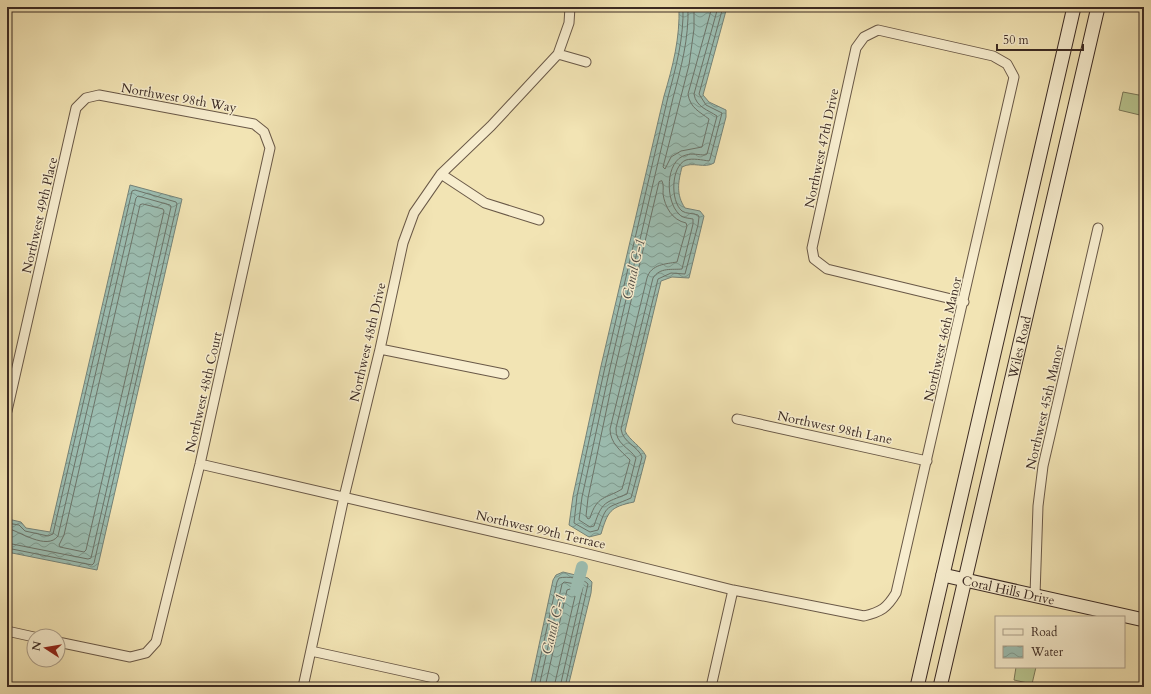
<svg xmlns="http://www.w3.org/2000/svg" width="1151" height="694" font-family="Cardo,serif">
<defs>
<pattern id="water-waves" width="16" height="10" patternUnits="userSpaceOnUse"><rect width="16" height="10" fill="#9cbeb2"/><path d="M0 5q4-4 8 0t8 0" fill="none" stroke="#809b90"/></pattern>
</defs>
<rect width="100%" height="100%" fill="#f2e4b4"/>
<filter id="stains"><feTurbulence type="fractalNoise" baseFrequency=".005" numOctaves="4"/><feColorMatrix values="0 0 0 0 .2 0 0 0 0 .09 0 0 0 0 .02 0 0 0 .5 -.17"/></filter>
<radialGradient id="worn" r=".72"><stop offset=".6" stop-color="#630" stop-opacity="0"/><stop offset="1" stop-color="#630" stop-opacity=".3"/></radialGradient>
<path fill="#b8c58f" stroke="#7a7859" d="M 1123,92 L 1144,96 L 1144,116 L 1119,110 Z
M 1016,667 L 1036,667 L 1032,684 L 1014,680 Z"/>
<path fill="url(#water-waves)" stroke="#758379" d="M 679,7 L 727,7 L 703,95 L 709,102 L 726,110 L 726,117 L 714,163 C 704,169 693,161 682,167 C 678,182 676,195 685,208 L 700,211 L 704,216 L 689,278 L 672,277 L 661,281 L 625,431 C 630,441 641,446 646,456 L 634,502 C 610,507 608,511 601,534 L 589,537 L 569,525 L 573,496 L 601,366 L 664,96 C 673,66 680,38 679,7 Z
M 130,185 L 182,199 L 97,570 L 7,552 L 8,519 L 21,522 L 26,528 L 50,532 Z
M 563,572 L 588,578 L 592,582 L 591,593 L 568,687 L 530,687 L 553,580 L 556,575 Z"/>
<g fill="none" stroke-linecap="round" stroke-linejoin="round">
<path stroke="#6c746a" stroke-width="1" d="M 683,7 C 684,38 676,67 668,97 L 605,367 L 577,496 L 574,523 L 590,532 L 598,530 C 607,503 606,509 631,498 L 642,457 C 638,446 623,443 621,429 L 658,279 L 671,273 L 685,274 L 698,225 L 699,217 L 698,215 C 693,213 686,214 682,211 C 670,201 671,166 686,160 C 693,158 702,160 709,161 L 710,159 L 722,113 L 706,105 L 699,94 L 723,7
M 688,7 C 689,39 681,68 673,98 L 610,368 L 582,497 L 579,520 L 590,527 L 594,526 C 602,501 605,503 627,494 L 636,458 C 630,448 615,444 616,428 L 653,278 C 660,267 672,270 682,269 L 693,224 L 693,219 C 688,218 682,218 679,214 C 665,201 665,160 686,155 C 692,153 699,155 705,155 L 707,154 L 717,116 C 708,110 696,107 694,94 L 718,7
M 694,7 L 694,29 L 689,65 L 663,167 L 665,169 L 671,157 L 681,151 L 702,147 L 709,119 C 700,112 690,108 688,94 L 712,7
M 662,181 C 664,185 663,189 663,194 C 665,207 672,220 686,223 L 687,226 L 677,262 C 666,264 651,264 647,278 L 610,429 C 610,443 621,451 630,460 L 622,489 C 606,499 597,495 590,518 L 588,519 L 586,516 L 588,498 L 615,369 L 659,182 Z
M 143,204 L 163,209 L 164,211 L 86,550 L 84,552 L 60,547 L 59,545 L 64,535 L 140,205 Z
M 7,523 L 19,525 L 25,531 L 48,536 L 53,534 L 132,191 L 135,190 L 176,202 L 177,204 L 94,563 L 92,565 L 7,548
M 7,528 C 19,531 47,551 58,536 L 136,198 L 138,196 L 170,205 L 171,207 L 91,558 L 88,559 L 7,543
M 534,687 L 557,582 L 559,578 C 567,576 583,578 588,584 L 565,687
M 539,687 L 562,584 L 564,582 L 581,585 L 583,587 L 560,687
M 545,687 L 567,590 L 570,589 L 576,592 L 554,687"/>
<path stroke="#9cbeb2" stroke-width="12" d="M 576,590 L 582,567"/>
<g stroke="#695847" stroke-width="11">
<path id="street" d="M 558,54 L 586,62
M 441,174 L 485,203 L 539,220
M 380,349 L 504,374
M 7,411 L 76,108 L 86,98 L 99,95 L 254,124 L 264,132 L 270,148 L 200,464 L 156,642 L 146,653 L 130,657 L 58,642
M 737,419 L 927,461
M 200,464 L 568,549 L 733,590 L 864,616 C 881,612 887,608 896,593 L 1014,77 L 1007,64 L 993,56 L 878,30 L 864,37 L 856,48 L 812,248 L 814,259 L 827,269 L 964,302
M 1035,595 L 1038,506 L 1043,466 L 1098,228
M 7,631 L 34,637
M 311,651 L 434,678
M 303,687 L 344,497 L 380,349 L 403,243 L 414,213 L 441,174 L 491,126 L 558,54 L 569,23 L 570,7
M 711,687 L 733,590"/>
</g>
<g stroke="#3b2a23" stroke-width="15">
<g id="secondary">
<path id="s1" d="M 943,575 L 1144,620"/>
<path d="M 917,687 L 1074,7"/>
<path id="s2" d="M 940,687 L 1098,7"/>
</g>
</g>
<use href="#street" stroke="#f7edce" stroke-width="9"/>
<use href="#secondary" stroke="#f7edce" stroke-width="13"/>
</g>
<g text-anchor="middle" stroke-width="3" stroke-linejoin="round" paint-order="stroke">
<g font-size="13" fill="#3b2a23" stroke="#f7edce">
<text transform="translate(179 97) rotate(10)" y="5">Northwest 98th Way</text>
<text transform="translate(821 148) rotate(-78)" y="5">Northwest 47th Drive</text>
<text transform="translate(39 215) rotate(-77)" y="5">Northwest 49th Place</text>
<text transform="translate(942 339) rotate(-77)" y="5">Northwest 46th Manor</text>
<text transform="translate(367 342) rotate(-77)" y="5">Northwest 48th Drive</text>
<text dy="5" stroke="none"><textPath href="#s2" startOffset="349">Wiles Road</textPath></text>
<text transform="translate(203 392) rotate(-77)" y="5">Northwest 48th Court</text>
<text transform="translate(1044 407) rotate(-77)" y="5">Northwest 45th Manor</text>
<text transform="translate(835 427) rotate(12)" y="5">Northwest 98th Lane</text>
<text transform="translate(541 529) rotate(13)" y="5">Northwest 99th Terrace</text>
<text dy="5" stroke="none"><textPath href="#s1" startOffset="67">Coral Hills Drive</textPath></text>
</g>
<g font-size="14" font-style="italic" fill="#534f47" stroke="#f7edce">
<text transform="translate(633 269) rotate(-77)" y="5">Canal C-1</text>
<text transform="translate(553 624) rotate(-76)" y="5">Canal C-1</text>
</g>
</g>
<rect width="1151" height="694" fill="none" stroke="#f2e4b4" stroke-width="24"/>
<rect x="8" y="8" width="1135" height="678" fill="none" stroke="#3b2a23" stroke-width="2"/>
<rect x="12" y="12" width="1127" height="670" fill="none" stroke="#3b2a23"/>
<rect x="995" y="616" width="130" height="52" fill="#f7edce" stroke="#ac9f8a"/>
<rect x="1003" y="629" width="20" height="6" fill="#f7edce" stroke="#ac9f8a"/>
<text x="1031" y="636" font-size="12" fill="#3b2a23">Road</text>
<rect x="1003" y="646" width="20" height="12" fill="url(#water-waves)" stroke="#ac9f8a"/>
<text x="1031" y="656" font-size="12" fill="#3b2a23">Water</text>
<g transform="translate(46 648) rotate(282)"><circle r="19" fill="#f7edce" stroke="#ac9f8a"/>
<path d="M0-3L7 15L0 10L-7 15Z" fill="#8f2418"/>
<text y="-6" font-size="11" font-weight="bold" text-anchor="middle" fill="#3b2a23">N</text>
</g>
<path d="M997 44v6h86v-6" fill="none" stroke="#3b2a23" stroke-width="2"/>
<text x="1003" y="44" font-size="12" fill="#3b2a23" stroke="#f7edce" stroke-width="3" paint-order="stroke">50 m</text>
<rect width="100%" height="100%" filter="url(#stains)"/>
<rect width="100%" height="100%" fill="url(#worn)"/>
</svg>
